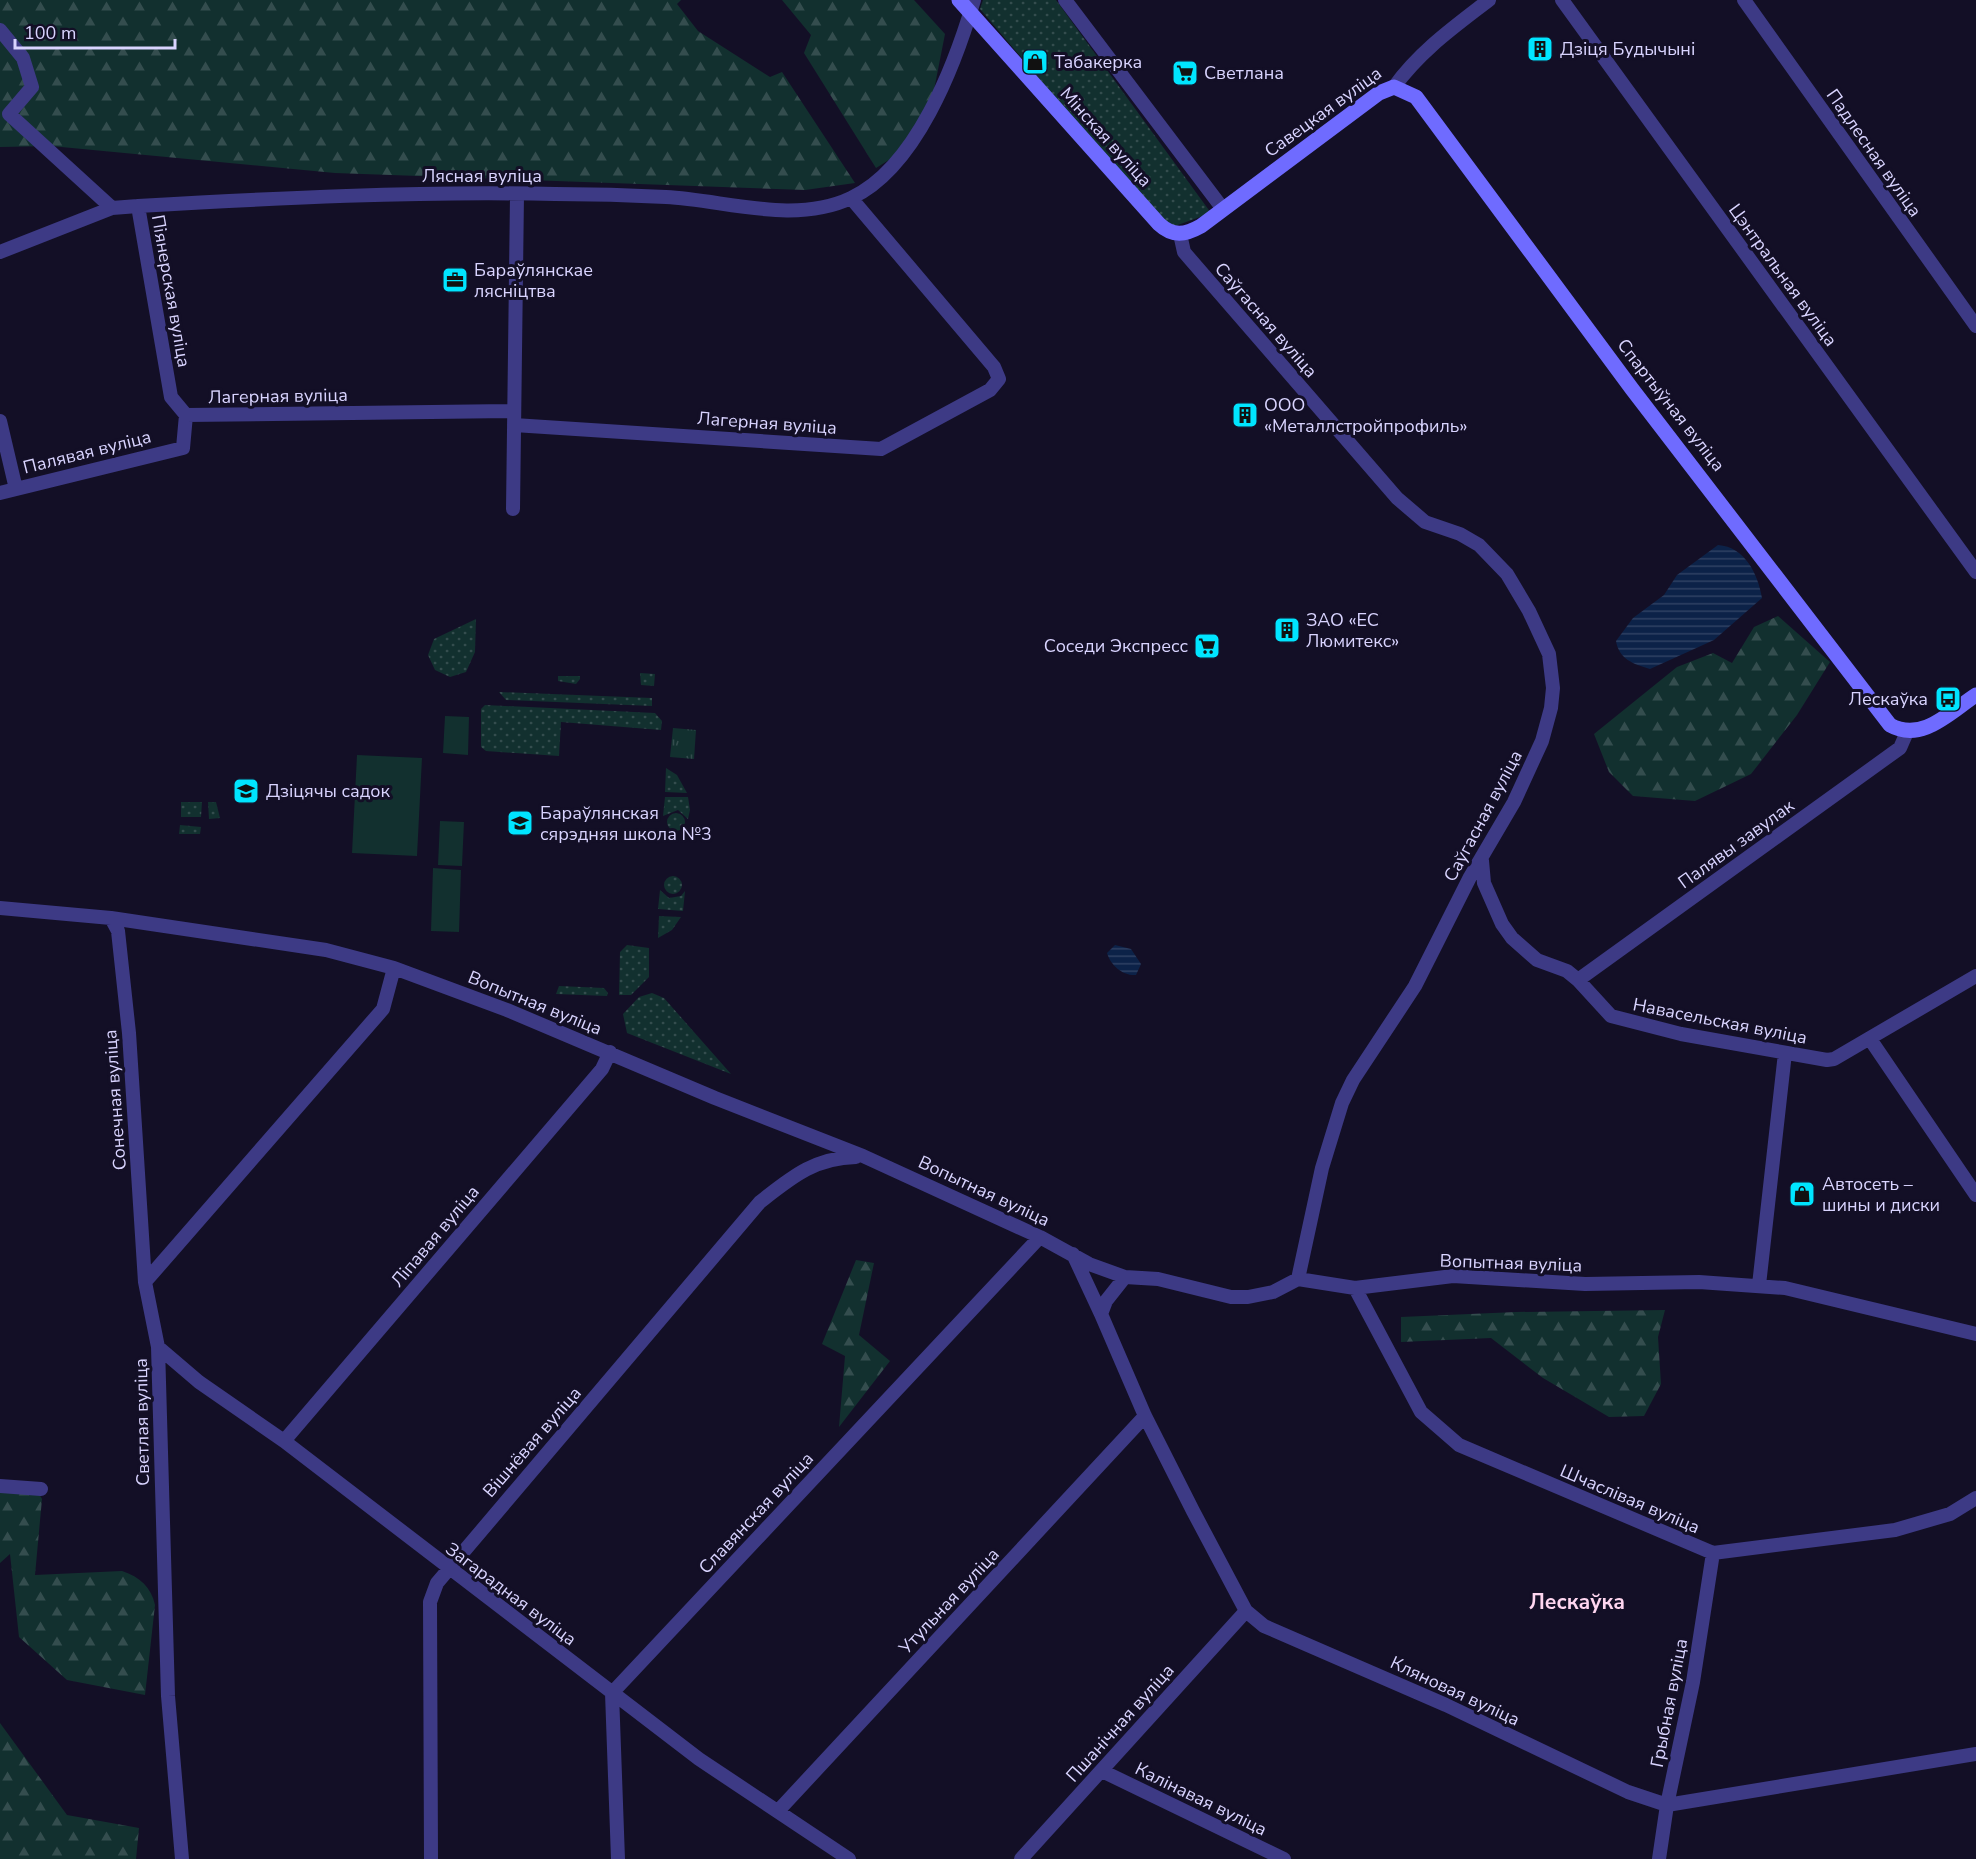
<svg xmlns="http://www.w3.org/2000/svg" width="1976" height="1859" font-family="'Nunito Sans',sans-serif">
<defs>
<pattern id="grass-dots" width="8" height="8" patternUnits="userSpaceOnUse" patternTransform="scale(1.5)"><rect width="8" height="8" fill="#12302f"/><path d="M2 2h.1M6 6h.1" fill="none" stroke="#344d4e" stroke-width="1.8" stroke-linecap="round"/></pattern>
<pattern id="forest-firs" width="22" height="20" patternUnits="userSpaceOnUse" patternTransform="scale(1.5)"><rect width="22" height="20" fill="#12302f"/><path d="M5 1l3.5 6h-7zM16 11l3.5 6h-7z" fill="#344d4e"/></pattern>
<pattern id="park-tufts" width="24" height="20" patternUnits="userSpaceOnUse" patternTransform="scale(1.5)"><rect width="24" height="20" fill="#12302f"/><path d="M3 7l-1-3M5 7V3M7 7l1-3M15 17l-1-3M17 17v-4M19 17l1-3" fill="none" stroke="#344d4e"/></pattern>
<pattern id="water-rules" width="6" height="5" patternUnits="userSpaceOnUse" patternTransform="scale(1.5)"><rect width="6" height="5" fill="#0c2248"/><path d="M0 2.5h6" fill="none" stroke="#2f4163"/></pattern>
</defs>
<rect width="100%" height="100%" fill="#130f26"/>
<path fill="url(#grass-dots)" d="M 983,0 L 1056,0 L 1211,213 L 1175,226 L 1157,217 L 980,9 Z
M 476,619 L 475,652 L 466,672 L 450,677 L 435,670 L 428,655 L 434,639 Z
M 640,673 L 655,674 L 654,686 L 641,685 Z
M 558,676 L 580,676 L 580,679 L 576,684 L 558,681 Z
M 499,692 L 652,698 L 652,706 L 506,700 Z
M 485,705 L 655,713 L 662,721 L 661,730 L 561,722 L 559,756 L 486,751 L 481,747 L 481,709 Z
M 666,768 L 677,775 L 687,793 L 665,792 Z
M 665,797 L 688,797 L 690,810 L 688,819 L 678,810 L 663,816 Z
M 181,802 L 202,802 L 201,817 L 181,817 Z
M 208,802 L 216,802 L 220,818 L 209,819 Z
M667 822a9 9 0 1 1 18 0a9 9 0 1 1-18 0Z
M 180,825 L 201,827 L 200,834 L 179,834 Z
M664 885a9 9 0 1 1 18 0a9 9 0 1 1-18 0Z
M 660,890 L 669,898 L 681,896 L 685,891 L 683,911 L 658,909 Z
M 659,916 L 681,917 L 672,930 L 658,938 Z
M 627,945 L 649,948 L 649,977 L 631,995 L 619,995 L 620,952 Z
M 559,986 L 604,988 L 608,993 L 607,996 L 556,994 Z
M 652,993 L 664,998 L 731,1074 L 627,1033 L 623,1014 L 639,997 Z"/>
<path fill="url(#forest-firs)" d="M 0,0 L 681,0 L 677,4 L 698,31 L 770,77 L 782,72 L 855,183 L 805,190 L 335,173 L 51,146 L 0,147 Z
M 782,0 L 914,0 L 945,34 L 934,90 L 905,150 L 876,168 L 804,53 L 811,35 Z
M 1778,616 L 1830,662 L 1797,715 L 1751,774 L 1695,801 L 1633,796 L 1609,772 L 1594,734 L 1677,667 L 1713,653 L 1732,663 L 1754,627 Z
M 856,1260 L 874,1263 L 859,1335 L 890,1361 L 839,1427 L 845,1356 L 822,1344 Z
M 1665,1310 L 1658,1337 L 1661,1384 L 1644,1416 L 1609,1417 L 1543,1378 L 1491,1338 L 1401,1342 L 1401,1317 L 1516,1312 Z
M 0,1490 L 38,1492 L 42,1499 L 35,1575 L 122,1571 C 140,1577 151,1587 155,1605 L 145,1695 L 67,1680 L 19,1637 L 10,1554 L 0,1563 Z
M 0,1723 L 67,1815 L 139,1828 L 136,1859 L 0,1859 Z"/>
<path fill="url(#park-tufts)" d="M 673,728 L 696,730 L 694,759 L 670,757 Z"/>
<path fill="#12302f" d="M 445,716 L 469,717 L 468,755 L 443,753 Z
M 357,755 L 422,758 L 417,856 L 352,853 Z
M 440,821 L 464,822 L 462,866 L 438,865 Z
M 433,868 L 461,870 L 459,932 L 431,931 Z"/>
<path fill="url(#water-rules)" d="M 1718,545 C 1745,547 1758,574 1762,598 L 1714,640 L 1650,669 C 1633,664 1619,659 1616,641 L 1633,618 L 1664,595 L 1677,575 Z
M 1115,945 L 1131,949 L 1141,964 L 1136,975 C 1123,976 1111,966 1107,953 Z"/>
<g fill="none" stroke-linecap="round" stroke-linejoin="round">
<path stroke="#3d3a85" stroke-width="14" d="M 1065,0 L 1223,209
M 1562,0 L 1976,572
M 1744,0 L 1976,326
M 0,30 L 23,58 L 32,87 L 9,114 L 112,208
M 1394,87 C 1420,51 1454,27 1489,0
M 1180,234 L 1184,252 L 1190,259 L 1397,498 L 1425,522 L 1460,534 L 1479,545 L 1507,574 L 1529,611 L 1549,654 L 1553,688 L 1551,708 L 1542,741 L 1514,802 L 1470,877 L 1415,986 L 1353,1080 L 1342,1103 L 1322,1168 L 1298,1279
M 0,252 L 112,208 L 138,206 C 277,198 416,191 555,194 C 592,194 629,195 666,197 C 725,200 794,225 851,198 C 916,168 955,65 974,0
M 186,415 L 514,411
M 0,421 L 16,489
M 514,425 L 881,449 L 990,390 L 999,379 L 994,367 L 851,198
M 0,493 L 183,448 L 186,415 L 171,397 L 138,206
M 513,509 L 517,195
M 1482,861 L 1484,883 L 1502,924 L 1512,938 L 1537,960 L 1567,971 L 1578,980 L 1611,1016 L 1681,1034 L 1827,1060 L 1834,1059 L 1976,976
M 0,908 L 111,918 L 326,950 L 394,968 L 507,1010 L 715,1098 L 863,1156 L 1040,1237 L 1089,1264 L 1125,1277 L 1158,1279 L 1231,1297 L 1248,1297 L 1273,1292 L 1298,1279 L 1355,1288 L 1453,1276 L 1585,1284 L 1699,1282 L 1785,1288 L 1976,1334
M 111,918 L 118,931 L 129,1033 L 145,1282 L 158,1347 L 168,1696 L 182,1859
M 1578,980 L 1900,748 L 1907,732
M 1870,1039 L 1976,1195
M 1073,1254 L 1101,1314
M 1125,1277 L 1106,1301 L 1101,1314 L 1145,1416 L 1193,1511 L 1246,1611 L 1264,1626 L 1446,1705 L 1628,1792 L 1667,1805 L 1976,1754
M 145,1282 L 383,1009 L 394,968
M 1759,1285 L 1785,1053
M 1355,1288 L 1421,1412 L 1459,1445 L 1713,1553 L 1895,1530 L 1950,1514 L 1976,1498
M 158,1347 L 199,1382 L 284,1441 L 699,1759 L 849,1859
M 284,1441 L 602,1069 L 610,1052
M 0,1486 L 41,1489
M 1102,1771 L 1284,1859
M 778,1811 L 1145,1416
M 431,1859 L 430,1602 L 437,1583 L 760,1202 C 792,1177 814,1158 856,1157
M 618,1859 L 612,1693 L 1040,1237
M 1021,1859 L 1246,1611
M 1659,1859 L 1667,1805 L 1693,1682 L 1713,1553"/>
<path stroke="#6f6bff" stroke-width="15" d="M 959,0 L 1159,224 C 1173,237 1185,235 1201,226 L 1379,93 L 1394,87 L 1416,97 L 1632,389 L 1890,725 C 1922,743 1950,712 1976,695"/>
</g>
<defs>
<g id="building-square" transform="scale(1.35)"><rect x="-9" y="-9" width="18" height="18" rx="4" fill="#00e5ff" stroke="#130f26"/><path d="M-4-6H4V6H1V3H-1V6H-4ZM-2.5-4.3h1.7v1.8h-1.7ZM.8-4.3h1.7v1.8H.8ZM-2.5-1h1.7V.8h-1.7ZM.8-1h1.7V.8H.8Z" fill="#111"/></g>
<g id="shop-square" transform="scale(1.35)"><rect x="-9" y="-9" width="18" height="18" rx="4" fill="#00e5ff" stroke="#130f26"/><path d="M-5-2.5h2.3a2.7 3.5 0 0 1 5.4 0H5L5.5 6h-11ZM-1.5-2.5h3a1.5 2.3 0 0 0-3 0Z" fill="#111"/></g>
<g id="supermarket-square" transform="scale(1.35)"><rect x="-9" y="-9" width="18" height="18" rx="4" fill="#00e5ff" stroke="#130f26"/><path d="M-6-5.5h2.5l.6 2H6L4.5 2H-2.5L-4.4-4H-6ZM-1.5 3.2a1.3 1.3 0 1 0 .1 0ZM3 3.2a1.3 1.3 0 1 0 .1 0Z" fill="#111"/></g>
<g id="office-square" transform="scale(1.35)"><rect x="-9" y="-9" width="18" height="18" rx="4" fill="#00e5ff" stroke="#130f26"/><path d="M-6-3h4V-5.5h4V-3h4V5H-6ZM-1-4.5V-3h2v-1.5ZM-6 0V1H6V0Z" fill="#111"/></g>
<g id="bus-square" transform="scale(1.35)"><rect x="-9" y="-9" width="18" height="18" rx="4" fill="#00e5ff" stroke="#130f26"/><path d="M-5-6H5V4H4V6H2V4H-2V6H-4V4H-5ZM-3.5-4V0h7V-4ZM-3.5 1.2v1.5H-2V1.2ZM2 1.2v1.5H3.5V1.2Z" fill="#111"/></g>
<g id="school-square" transform="scale(1.35)"><rect x="-9" y="-9" width="18" height="18" rx="4" fill="#00e5ff" stroke="#130f26"/><path d="M0-5L7-2L0 1L-7-2ZM-4 1L0 2.5L4 1V4Q0 6-4 4Z" fill="#111"/></g>
</defs>
<g fill-rule="evenodd">
<use href="#building-square" x="1540" y="49"/>
<use href="#shop-square" x="1035" y="62"/>
<use href="#supermarket-square" x="1185" y="73"/>
<use href="#office-square" x="455" y="280"/>
<use href="#building-square" x="1245" y="415"/>
<use href="#building-square" x="1287" y="630"/>
<use href="#supermarket-square" x="1207" y="646"/>
<use href="#bus-square" x="1948" y="699"/>
<use href="#school-square" x="246" y="791"/>
<use href="#school-square" x="520" y="823"/>
<use href="#shop-square" x="1802" y="1194"/>
</g>
<g text-anchor="middle" stroke-width="6" stroke-linejoin="round" paint-order="stroke">
<g font-size="18" fill="#d9d4ff" stroke="#130f26" text-anchor="start">
<text x="1560" y="55">Дзіця Будычыні</text>
<text x="1054" y="68">Табакерка</text>
<text x="1204" y="79">Светлана</text>
<text x="474" y="276">Бараўлянскае<tspan x="474" dy="21">лясніцтва</tspan></text>
<text x="1264" y="411">ООО<tspan x="1264" dy="21">«Металлстройпрофиль»</tspan></text>
<text x="1306" y="626">ЗАО «ЕС<tspan x="1306" dy="21">Люмитекс»</tspan></text>
<text x="1188" y="652" text-anchor="end">Соседи Экспресс</text>
<text x="1928" y="705" text-anchor="end">Лескаўка</text>
<text x="266" y="797">Дзіцячы садок</text>
<text x="540" y="819">Бараўлянская<tspan x="540" dy="21">сярэдняя школа №3</tspan></text>
<text x="1822" y="1190">Автосеть –<tspan x="1822" dy="21">шины и диски</tspan></text>
</g>
<g font-size="18" fill="#d9d4ff" stroke="#130f26">
<text transform="translate(1323 112) rotate(-36)" y="6">Савецкая вуліца</text>
<text transform="translate(1106 137) rotate(48)" y="6">Мінская вуліца</text>
<text transform="translate(1874 153) rotate(55)" y="6">Падлесная вуліца</text>
<text x="482" y="182">Лясная вуліца</text>
<text transform="translate(1783 275) rotate(54)" y="6">Цэнтральная вуліца</text>
<text transform="translate(171 291) rotate(80)" y="6">Піянерская вуліца</text>
<text transform="translate(1266 320) rotate(49)" y="6">Саўгасная вуліца</text>
<text transform="translate(278 396) rotate(-1)" y="6">Лагерная вуліца</text>
<text transform="translate(1671 405) rotate(52)" y="6">Спартыўная вуліца</text>
<text transform="translate(767 423) rotate(4)" y="6">Лагерная вуліца</text>
<text transform="translate(87 452) rotate(-14)" y="6">Палявая вуліца</text>
<text transform="translate(1483 816) rotate(-62)" y="6">Саўгасная вуліца</text>
<text transform="translate(1736 844) rotate(-36)" y="6">Палявы завулак</text>
<text transform="translate(535 1003) rotate(22)" y="6">Вопытная вуліца</text>
<text transform="translate(1720 1021) rotate(11)" y="6">Навасельская вуліца</text>
<text transform="translate(115 1100) rotate(-94)" y="6">Сонечная вуліца</text>
<text transform="translate(984 1191) rotate(25)" y="6">Вопытная вуліца</text>
<text transform="translate(435 1236) rotate(-50)" y="6">Ліпавая вуліца</text>
<text transform="translate(1511 1263) rotate(2)" y="6">Вопытная вуліца</text>
<text transform="translate(142 1422) rotate(-91)" y="6">Светлая вуліца</text>
<text transform="translate(532 1442) rotate(-49)" y="6">Вішнёвая вуліца</text>
<text transform="translate(1630 1499) rotate(23)" y="6">Шчаслівая вуліца</text>
<text transform="translate(756 1513) rotate(-47)" y="6">Славянская вуліца</text>
<text transform="translate(511 1594) rotate(37)" y="6">Загарадная вуліца</text>
<text transform="translate(949 1601) rotate(-47)" y="6">Утульная вуліца</text>
<text transform="translate(1455 1691) rotate(25)" y="6">Кляновая вуліца</text>
<text transform="translate(1669 1703) rotate(-79)" y="6">Грыбная вуліца</text>
<text transform="translate(1120 1723) rotate(-48)" y="6">Пшанічная вуліца</text>
<text transform="translate(1201 1799) rotate(26)" y="6">Калінавая вуліца</text>
</g>
<g font-size="21" font-weight="bold" fill="#ffd6f0" stroke="#130f26">
<text x="1577" y="1609">Лескаўка</text>
</g>
</g>
<path d="M15 39v9h160v-9" fill="none" stroke="#d9d4ff" stroke-width="3"/>
<text x="24" y="39" font-size="18" fill="#d9d4ff" stroke="#130f26" stroke-width="4.5" paint-order="stroke">100 m</text>
</svg>
